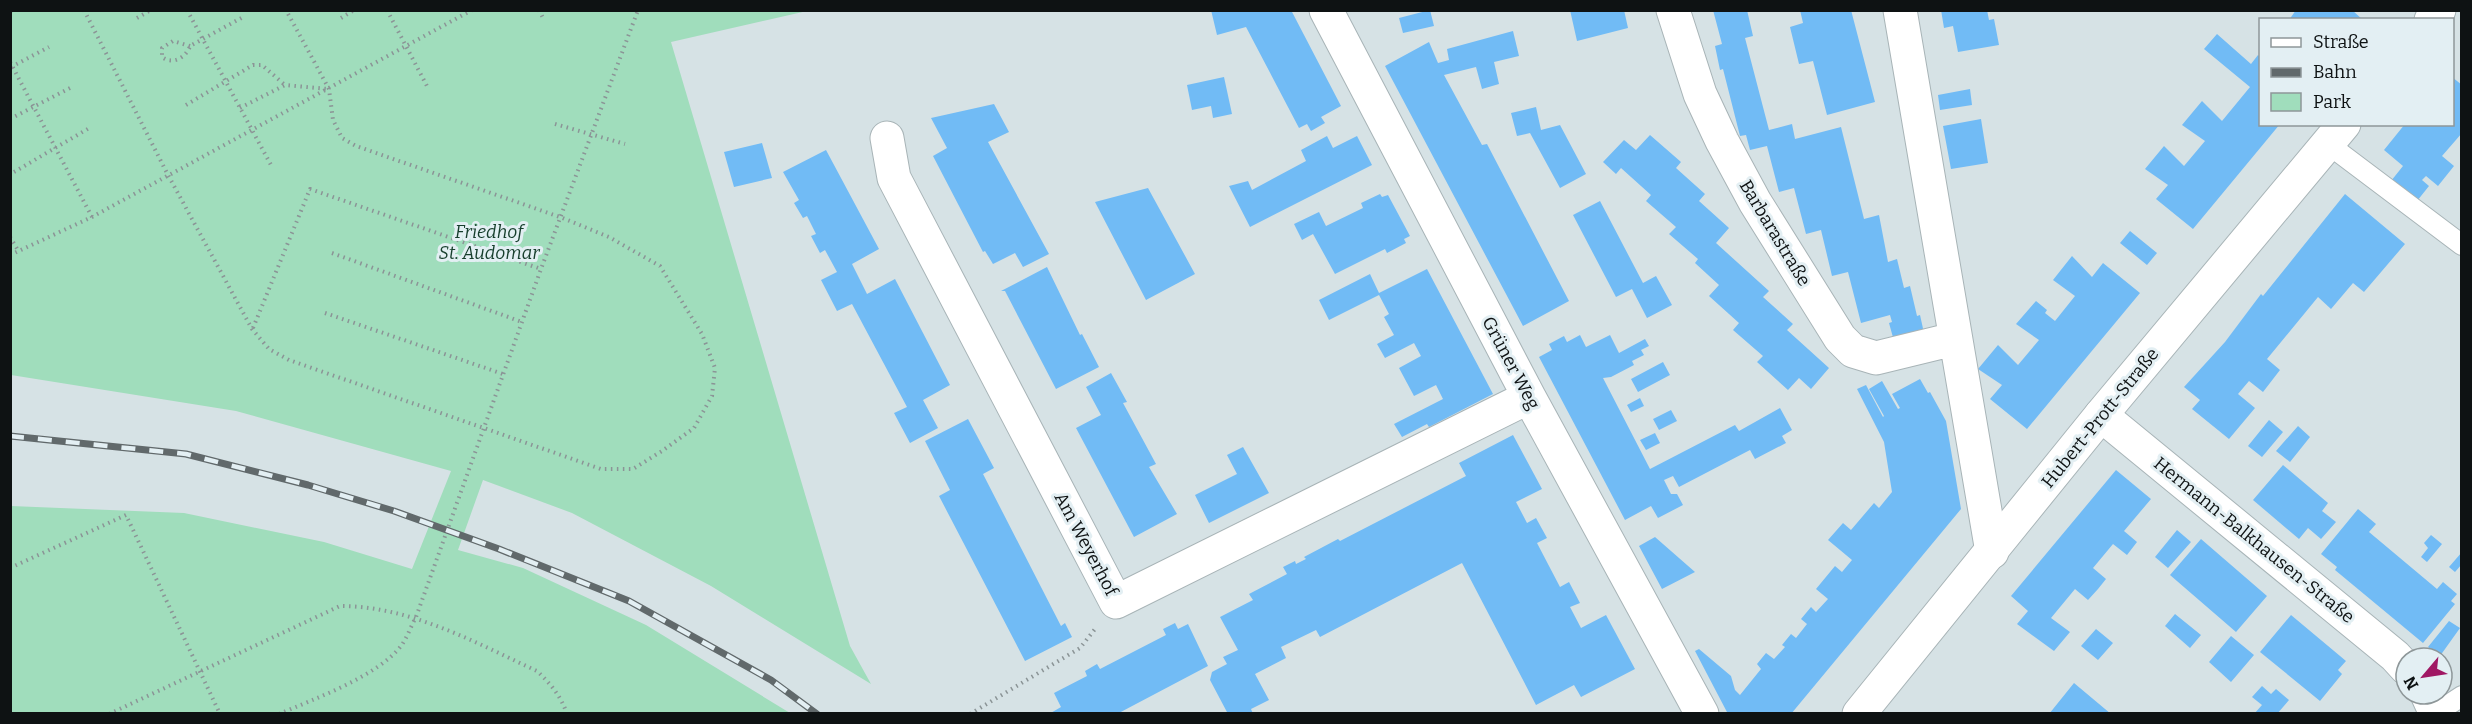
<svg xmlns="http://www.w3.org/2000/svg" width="2472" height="724" font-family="Bitter,serif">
<rect width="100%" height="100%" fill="#d6e2e5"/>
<path fill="#a0ddbc" d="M 10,11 L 807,11 L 671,42 L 850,646 L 871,684 L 711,586 L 572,513 L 483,480 L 458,550 L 523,568 L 646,625 L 790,713 L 11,713 L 11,506 L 184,513 L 324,542 L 412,569 L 451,471 L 236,411 L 11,375 Z"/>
<path fill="#71bbf5" d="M 1211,10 L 1291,10 L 1341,106 L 1321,117 L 1325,123 L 1311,131 L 1307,124 L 1299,128 L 1246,27 L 1217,35 Z
M 1430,10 L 1434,26 L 1403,33 L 1399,18 Z
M 1570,10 L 1624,10 L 1628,28 L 1577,41 Z
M 1713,10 L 1747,10 L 1753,36 L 1745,38 L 1769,130 L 1792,124 L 1795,139 L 1841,127 L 1864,219 L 1879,215 L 1888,262 L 1897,259 L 1904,288 L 1910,286 L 1917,316 L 1920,315 L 1924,333 L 1894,341 L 1889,323 L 1892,322 L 1890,315 L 1861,323 L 1848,272 L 1832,276 L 1821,230 L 1806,234 L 1794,188 L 1779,192 L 1767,146 L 1750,150 L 1746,135 L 1740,136 L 1723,69 L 1720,70 L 1715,46 L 1722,44 Z
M 1800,10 L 1851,10 L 1875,102 L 1827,115 L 1813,61 L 1799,64 L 1790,27 L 1803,23 Z
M 1941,10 L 1987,10 L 1989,20 L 1994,19 L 1999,45 L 1958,52 L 1953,26 L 1944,28 Z
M 2296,10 L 2352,10 L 2363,20 L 2289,20 Z
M 1513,31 L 1519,56 L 1494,62 L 1499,84 L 1482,89 L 1476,67 L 1444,75 L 1482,145 L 1487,144 L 1569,301 L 1523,326 L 1385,66 L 1429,42 L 1438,63 L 1449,60 L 1447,49 Z
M 2217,34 L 2251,64 L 2258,55 L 2260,57 L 2260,124 L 2280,124 L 2193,229 L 2156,199 L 2168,185 L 2145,169 L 2164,146 L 2184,166 L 2205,141 L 2182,125 L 2202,101 L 2222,121 L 2250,87 L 2204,49 Z
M 1224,77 L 1232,114 L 1213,118 L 1211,106 L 1192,110 L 1187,85 Z
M 2452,77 L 2462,85 L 2462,133 L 2442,156 L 2454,166 L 2438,186 L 2426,176 L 2422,180 L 2429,186 L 2417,201 L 2391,181 L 2403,166 L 2384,150 L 2405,124 L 2452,124 Z
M 1970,89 L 1972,105 L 1940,110 L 1938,95 Z
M 994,104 L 1009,132 L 988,142 L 1049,254 L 1023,267 L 1015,253 L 993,264 L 985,251 L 983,252 L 933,156 L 947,148 L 931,118 Z
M 1536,107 L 1541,130 L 1560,125 L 1586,174 L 1560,188 L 1530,133 L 1517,136 L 1511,113 Z
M 1981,119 L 1988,163 L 1951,169 L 1943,126 Z
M 1650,135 L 1681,162 L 1676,168 L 1705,194 L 1699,201 L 1729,228 L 1716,243 L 1769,291 L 1763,297 L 1793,324 L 1787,330 L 1829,368 L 1811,389 L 1799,378 L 1788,390 L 1757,362 L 1763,356 L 1733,330 L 1739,323 L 1709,296 L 1719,285 L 1695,263 L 1698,259 L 1669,234 L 1676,227 L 1646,201 L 1651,195 L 1621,168 L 1616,174 L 1603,162 L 1624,140 L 1636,150 Z
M 1327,136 L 1333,148 L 1357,136 L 1372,165 L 1250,227 L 1229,186 L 1248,181 L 1252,190 L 1306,161 L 1301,150 Z
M 762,143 L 772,178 L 734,187 L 724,152 Z
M 826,150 L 879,249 L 852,264 L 867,294 L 895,279 L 950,385 L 923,400 L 938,428 L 910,443 L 894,413 L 907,407 L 852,304 L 837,311 L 821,280 L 837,272 L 825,250 L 820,253 L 811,236 L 816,234 L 807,216 L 803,218 L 794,203 L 799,200 L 783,172 Z
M 1148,188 L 1195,274 L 1146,300 L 1095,202 Z
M 1380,194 L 1382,197 L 1388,195 L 1410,236 L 1404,239 L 1406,243 L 1387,253 L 1385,249 L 1335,274 L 1313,234 L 1302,240 L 1294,224 L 1319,212 L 1326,226 L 1363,208 L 1361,203 Z
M 2345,194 L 2405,244 L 2364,292 L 2353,283 L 2331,309 L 2318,297 L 2267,359 L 2280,370 L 2263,392 L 2249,381 L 2238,394 L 2255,408 L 2229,439 L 2192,409 L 2200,400 L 2184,387 L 2225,342 L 2261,294 L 2263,296 Z
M 1600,201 L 1643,283 L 1656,276 L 1672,305 L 1647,318 L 1632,289 L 1616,297 L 1573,215 Z
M 2130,231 L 2157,253 L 2147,265 L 2120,243 Z
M 2072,256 L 2092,277 L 2103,263 L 2140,293 L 2027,429 L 1990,399 L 2002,385 L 1978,369 L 1998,345 L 2018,365 L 2039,340 L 2016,324 L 2036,301 L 2047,310 L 2045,313 L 2055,321 L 2075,296 L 2053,280 Z
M 1047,267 L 1080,335 L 1082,334 L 1099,367 L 1056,389 L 1005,291 L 1001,291 Z
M 1427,269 L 1493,394 L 1429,427 L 1427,424 L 1402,437 L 1394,424 L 1443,399 L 1436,385 L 1414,396 L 1399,368 L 1421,356 L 1414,343 L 1385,358 L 1377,344 L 1394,335 L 1384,317 L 1389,314 L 1379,295 L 1329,320 L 1319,300 L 1370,274 L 1379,293 Z
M 1580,335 L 1586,347 L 1610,335 L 1619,353 L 1645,339 L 1649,346 L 1641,350 L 1644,355 L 1632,361 L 1634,365 L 1611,377 L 1603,378 L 1650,469 L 1735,425 L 1739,431 L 1780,408 L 1792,430 L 1782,436 L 1786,443 L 1755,459 L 1750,450 L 1679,487 L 1673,476 L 1664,480 L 1671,494 L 1677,494 L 1683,505 L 1658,518 L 1651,506 L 1625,520 L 1539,357 L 1552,350 L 1549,344 L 1564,336 L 1567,342 Z
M 1663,362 L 1670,375 L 1638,392 L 1631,379 Z
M 1111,373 L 1127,402 L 1123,403 L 1156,464 L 1149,467 L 1177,514 L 1134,537 L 1076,428 L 1101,415 L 1086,387 Z
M 1920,379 L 1928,393 L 1930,392 L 1946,421 L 1961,509 L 1791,714 L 1728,714 L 1695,651 L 1699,649 L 1731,676 L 1735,690 L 1740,695 L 1761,669 L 1757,664 L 1766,653 L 1774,659 L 1785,647 L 1782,645 L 1791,634 L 1796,638 L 1807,624 L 1801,619 L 1811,607 L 1816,612 L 1828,599 L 1816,589 L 1835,566 L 1842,572 L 1852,560 L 1828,540 L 1843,523 L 1851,530 L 1874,503 L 1879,508 L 1892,492 L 1884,442 L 1857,389 L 1866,385 L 1883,417 L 1884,416 L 1869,389 L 1882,381 L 1898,409 L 1900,408 L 1892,394 Z
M 1640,398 L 1644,406 L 1631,412 L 1627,405 Z
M 1671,410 L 1677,421 L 1659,430 L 1653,419 Z
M 968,419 L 994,468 L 983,474 L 1061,626 L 1065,623 L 1072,637 L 1025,661 L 939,496 L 950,490 L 925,441 Z
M 2269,420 L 2283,432 L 2262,457 L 2248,446 Z
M 2298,426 L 2310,437 L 2290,462 L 2276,451 Z
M 1655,433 L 1660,443 L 1646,450 L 1640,440 Z
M 1513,435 L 1542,489 L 1516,502 L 1527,523 L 1536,518 L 1547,538 L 1537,543 L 1560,587 L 1569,582 L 1580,603 L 1570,607 L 1581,628 L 1606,615 L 1635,669 L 1581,697 L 1574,685 L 1536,705 L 1462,563 L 1320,637 L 1316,630 L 1281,647 L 1286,658 L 1255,674 L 1269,700 L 1251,709 L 1253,714 L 1228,714 L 1210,680 L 1212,672 L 1227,664 L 1223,657 L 1238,650 L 1220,617 L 1253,600 L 1249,594 L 1287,574 L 1283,567 L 1295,561 L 1296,564 L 1306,559 L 1304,557 L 1338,539 L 1340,541 L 1466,476 L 1459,463 Z
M 1243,447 L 1269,493 L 1209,523 L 1195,495 L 1237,474 L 1227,455 Z
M 2283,465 L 2328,503 L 2322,511 L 2336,522 L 2321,539 L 2308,528 L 2299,539 L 2253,500 Z
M 2116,470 L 2151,499 L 2124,531 L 2137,542 L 2127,555 L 2113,544 L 2093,568 L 2106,579 L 2098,589 L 2088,600 L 2075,589 L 2051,618 L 2070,632 L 2054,651 L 2017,624 L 2028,611 L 2011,596 Z
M 2358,509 L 2376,524 L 2369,532 L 2437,589 L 2443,582 L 2457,594 L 2451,601 L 2455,604 L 2423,643 L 2335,570 L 2337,567 L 2321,554 Z
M 2177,530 L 2191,542 L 2168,568 L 2155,557 Z
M 2431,535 L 2442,544 L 2427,562 L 2421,557 L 2428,548 L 2424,543 Z
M 1655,537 L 1695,572 L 1662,589 L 1639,546 Z
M 2201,539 L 2267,596 L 2236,632 L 2170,575 Z
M 2462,552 L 2462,564 L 2455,572 L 2449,567 Z
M 2175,614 L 2201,635 L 2190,648 L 2165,626 Z
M 2291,615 L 2346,661 L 2338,670 L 2342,674 L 2320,701 L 2260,652 Z
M 2449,621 L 2460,628 L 2440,656 L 2428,647 Z
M 1175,623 L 1178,629 L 1188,624 L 1208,666 L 1117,714 L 1049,714 L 1061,707 L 1054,693 L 1087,676 L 1085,671 L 1097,664 L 1100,669 L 1166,635 L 1163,629 Z
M 2096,629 L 2113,643 L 2098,660 L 2081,646 Z
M 2231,636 L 2254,655 L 2231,682 L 2209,662 Z
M 2074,683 L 2111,714 L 2049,714 Z
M 2262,686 L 2271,694 L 2276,689 L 2289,700 L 2277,714 L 2254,714 L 2262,705 L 2252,697 Z"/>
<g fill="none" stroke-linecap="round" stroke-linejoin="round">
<g stroke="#a8b4b7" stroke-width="22">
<path id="service" d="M 2328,144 L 2462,245
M 2436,713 L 2462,696"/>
</g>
<g stroke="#a8b4b7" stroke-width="35">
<path id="minor" d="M 1326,10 L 1529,397 L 1702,714
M 1673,10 L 1700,94 L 1722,141 L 1755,202 L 1840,338 L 1853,351 L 1876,358 L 1954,339
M 1900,10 L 1992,552
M 887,138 L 894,178 L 1116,602 L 1529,397
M 2101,415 L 2395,656 L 2406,668
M 2427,694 L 2436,714"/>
</g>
<g stroke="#a8b4b7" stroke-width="35">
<path id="tertiary" d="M 2431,20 L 2439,10
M 1859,714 L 2101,415 L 2344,124"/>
</g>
<path stroke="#8b9496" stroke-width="4" stroke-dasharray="1.5 4.5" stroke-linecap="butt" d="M 84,10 L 168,175 L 252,329 L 269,349 L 289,360 L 601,469 L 633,469 L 662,451 L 694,428 L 712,396 L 715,368 L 702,334 L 660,266 L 609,237 L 560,217 L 356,146 L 342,138 L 333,120 L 329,89 L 286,10
M 187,10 L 271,165
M 387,10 L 428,88
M 539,10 L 543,18
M 10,12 L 12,10
M 137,18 L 151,10
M 341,18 L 354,10
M 190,46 L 173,41 L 162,48 L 162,57 C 172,65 186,58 190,46 L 245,16
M 10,62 L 92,217
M 11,67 L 49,47
M 186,105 L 253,65 L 262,65 L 285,85
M 240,108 L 285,85 L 328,89
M 10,119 L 72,87
M 555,124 L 625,144
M 14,172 L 91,127
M 10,237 L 19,252
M 332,253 L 522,322
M 10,255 L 92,217 L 472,10
M 325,313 L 503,374
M 253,328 L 310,189 L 541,269
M 10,568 L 126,515 L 220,714
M 109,714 L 340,606 C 410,606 474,642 537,671 C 550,683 561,696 567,714
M 279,714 C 314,699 378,676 401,646 C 407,638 411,626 416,617 L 541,269 L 638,10
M 970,714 L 1080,648 L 1095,629"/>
<use href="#service" stroke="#fff" stroke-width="20"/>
<use href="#minor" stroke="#fff" stroke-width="33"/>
<use href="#tertiary" stroke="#fff" stroke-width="33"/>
<g stroke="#61696b" stroke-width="7">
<path id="rail" d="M 10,436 L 186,454 L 308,485 L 394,511 L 499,549 L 629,601 L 771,680 L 817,714"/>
</g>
<use href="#rail" stroke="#e3eff3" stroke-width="4.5" stroke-dasharray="14" stroke-linecap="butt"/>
</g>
<g text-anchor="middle" stroke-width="6" stroke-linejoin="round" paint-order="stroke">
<g font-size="18" font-style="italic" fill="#163e2c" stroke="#e3eff3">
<text x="489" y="238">Friedhof<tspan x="489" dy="21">St. Audomar</tspan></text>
</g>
<g font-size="18" fill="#0e1213" stroke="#e3eff3">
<text transform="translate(1775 233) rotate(59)" y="6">Barbarastraße</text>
<text transform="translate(1511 363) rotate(62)" y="6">Grüner Weg</text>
<text transform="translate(2100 418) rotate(-51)" y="6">Hubert-Prott-Straße</text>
<text transform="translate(2254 540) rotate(39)" y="6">Hermann-Balkhausen-Straße</text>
<text transform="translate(1086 544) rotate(62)" y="6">Am Weyerhof</text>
</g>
</g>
<rect width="2472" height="724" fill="none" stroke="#0e1213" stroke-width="24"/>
<rect x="2259" y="18" width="195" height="108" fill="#e3eff3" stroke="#8e9799" stroke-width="1.5"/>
<rect x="2271" y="38" width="30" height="9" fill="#ffffff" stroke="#8e9799" stroke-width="1.5"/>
<text x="2313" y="48" font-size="18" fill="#0e1213">Straße</text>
<rect x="2271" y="68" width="30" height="9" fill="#61696b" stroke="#8e9799" stroke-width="1.5"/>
<text x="2313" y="78" font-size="18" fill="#0e1213">Bahn</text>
<rect x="2271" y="93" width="30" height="18" fill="#a0ddbc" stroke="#8e9799" stroke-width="1.5"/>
<text x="2313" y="108" font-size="18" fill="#0e1213">Park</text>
<g transform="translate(2424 676) rotate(241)"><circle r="28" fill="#e3eff3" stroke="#8e9799" stroke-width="1.5"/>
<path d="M0-4.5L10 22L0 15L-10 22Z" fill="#a01763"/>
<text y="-9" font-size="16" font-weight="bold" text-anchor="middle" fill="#0e1213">N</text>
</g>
</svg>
